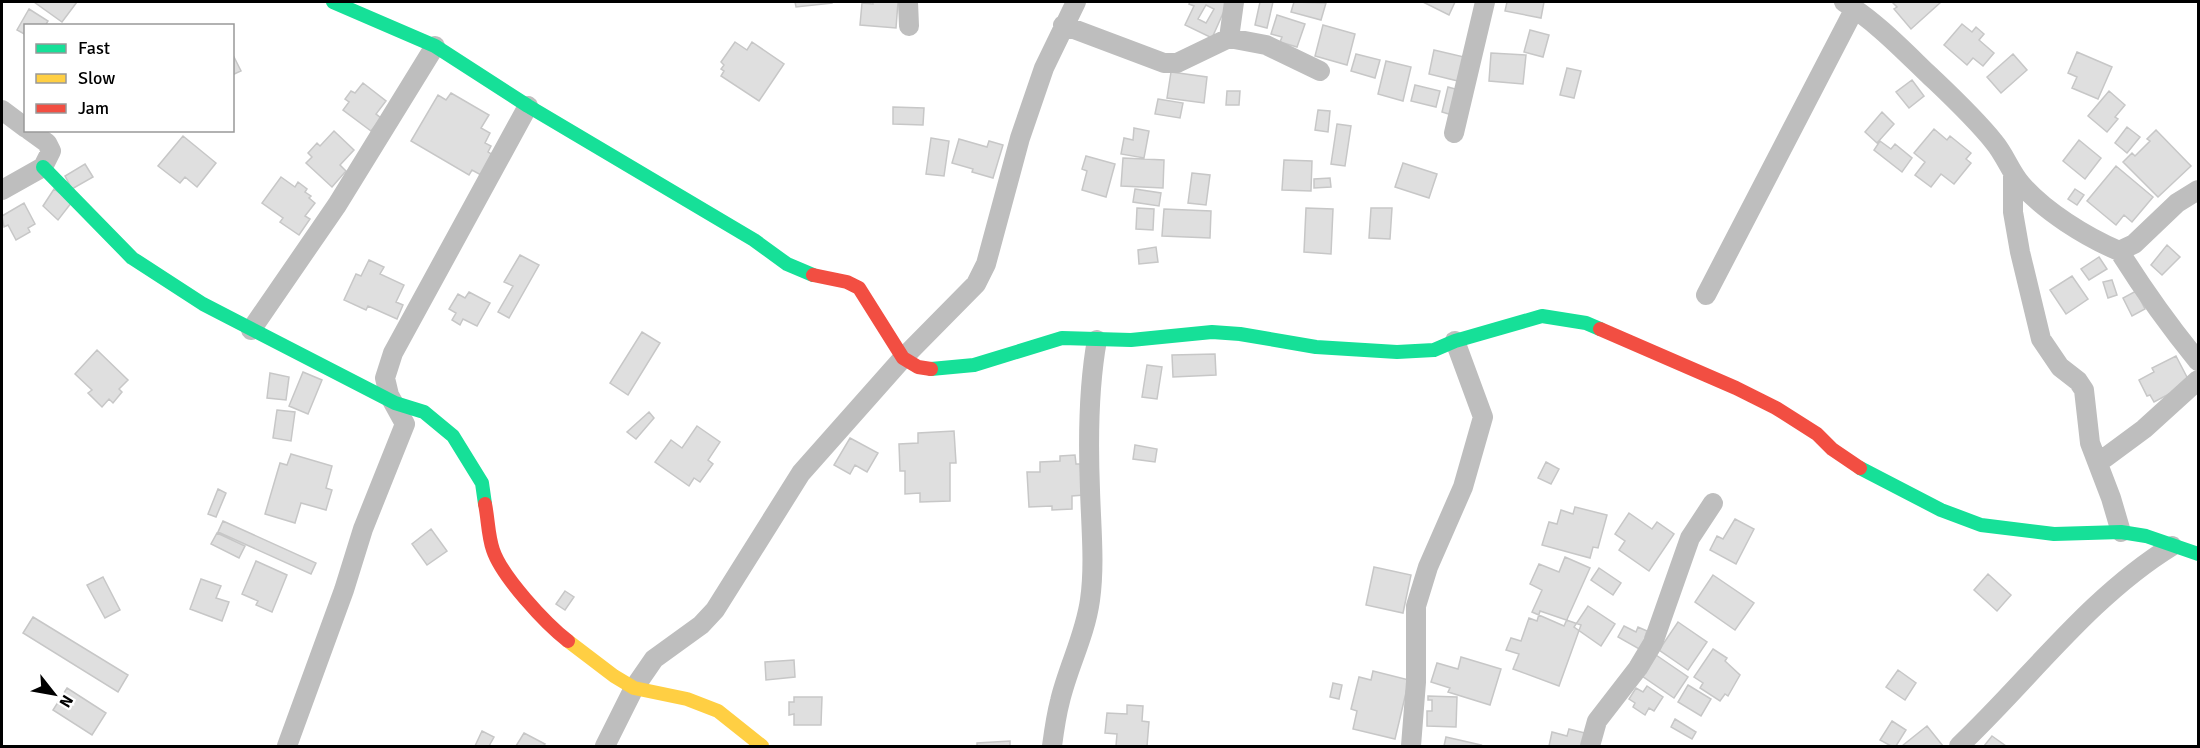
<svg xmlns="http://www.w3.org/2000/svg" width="2200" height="748" font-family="Signika,sans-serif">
<rect width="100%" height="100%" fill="#fff"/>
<path fill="#dfdfdf" stroke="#c7c7c7" stroke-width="1.5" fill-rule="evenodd" d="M 34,2 L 77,2 L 62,22 Z
M 795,2 L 832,2 L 832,3 L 796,7 Z
M 873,2 L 898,2 L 896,28 L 860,25 L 862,3 L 873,4 Z
M 1190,2 L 1228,2 L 1212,38 L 1185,25 L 1194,6 L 1189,4 ZM 1206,5 L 1214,9 L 1206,23 L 1198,19 Z
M 1260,2 L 1273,2 L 1267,28 L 1255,25 Z
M 1294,2 L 1326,3 L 1321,20 L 1291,12 Z
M 1423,2 L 1455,2 L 1449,15 Z
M 1507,2 L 1544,2 L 1541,18 L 1505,11 Z
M 1892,2 L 1941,2 L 1911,29 L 1894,9 L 1897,7 Z
M 29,9 L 48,21 L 45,26 L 26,26 L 26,35 L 17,30 Z
M 1277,15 L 1305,24 L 1297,47 L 1280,42 L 1282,37 L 1271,34 Z
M 1962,24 L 1972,32 L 1976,27 L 1984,34 L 1979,40 L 1994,53 L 1983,66 L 1973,58 L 1967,65 L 1944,45 Z
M 1323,25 L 1355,34 L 1347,65 L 1315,56 Z
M 1530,30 L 1549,35 L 1543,57 L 1524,52 Z
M 735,42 L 747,50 L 752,42 L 784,64 L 759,101 L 721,76 L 724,71 L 721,69 L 724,65 L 721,62 Z
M 1434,50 L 1464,57 L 1458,81 L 1429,74 Z
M 2077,52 L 2112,67 L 2098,99 L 2072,88 L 2077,77 L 2068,73 Z
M 232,53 L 241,71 L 232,75 Z
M 1491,53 L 1526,55 L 1523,84 L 1489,81 Z
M 1356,54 L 1380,60 L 1375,78 L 1351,71 Z
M 2013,54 L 2027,70 L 2001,93 L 1987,77 Z
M 1386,61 L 1411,67 L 1403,101 L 1378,94 Z
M 1567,68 L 1581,71 L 1574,98 L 1560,95 Z
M 1171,72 L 1207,77 L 1204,103 L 1167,98 Z
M 1912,80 L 1924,96 L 1909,108 L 1896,92 Z
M 363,83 L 386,101 L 376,114 L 381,118 L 371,131 L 343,110 L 349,102 L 345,99 L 351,91 L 355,93 Z
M 1415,85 L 1440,91 L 1436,107 L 1411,101 Z
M 1448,87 L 1459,90 L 1452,115 L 1442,112 Z
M 1227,91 L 1240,91 L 1239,105 L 1226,105 Z
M 2109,91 L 2125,105 L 2115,117 L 2118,119 L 2107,132 L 2088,116 Z
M 451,93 L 489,115 L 481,128 L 490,133 L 485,143 L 491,146 L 488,152 L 493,155 L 481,175 L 472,170 L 469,175 L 411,141 L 438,95 L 446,100 Z
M 1158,99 L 1183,103 L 1180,118 L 1155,114 Z
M 893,107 L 924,108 L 923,125 L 893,124 Z
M 1318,110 L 1330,111 L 1328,132 L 1315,130 Z
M 1882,112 L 1894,124 L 1877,143 L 1865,132 Z
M 1337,124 L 1351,126 L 1345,166 L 1331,164 Z
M 2127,127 L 2140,137 L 2127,153 L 2115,143 Z
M 1134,128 L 1149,131 L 1144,158 L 1121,154 L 1124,138 L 1133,140 Z
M 1934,129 L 1947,140 L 1950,136 L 1971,153 L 1966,159 L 1971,163 L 1954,184 L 1941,174 L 1931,187 L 1915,175 L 1925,162 L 1914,153 Z
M 2156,130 L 2191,166 L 2158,197 L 2123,162 L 2132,153 L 2135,156 L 2150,141 L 2147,139 Z
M 334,131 L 354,150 L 340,165 L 346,171 L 332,187 L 306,163 L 312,157 L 308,153 L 317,143 L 320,146 Z
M 183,136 L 216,163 L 197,187 L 185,177 L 180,183 L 158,166 Z
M 931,138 L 949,141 L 944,176 L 926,174 Z
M 959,139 L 987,147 L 989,141 L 1003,145 L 993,178 L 972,172 L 973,169 L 952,163 Z
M 2079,140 L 2101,158 L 2085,179 L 2063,161 Z
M 1880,141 L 1891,149 L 1895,144 L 1912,158 L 1902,172 L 1874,150 Z
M 1086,156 L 1115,164 L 1106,197 L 1082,190 L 1087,171 L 1082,169 Z
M 1123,158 L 1164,160 L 1163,188 L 1121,186 Z
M 1284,160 L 1312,161 L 1311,191 L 1282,190 Z
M 1403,163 L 1437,174 L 1429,198 L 1395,187 Z
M 85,164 L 93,177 L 72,189 L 65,176 Z
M 2116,166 L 2153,197 L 2132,222 L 2124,215 L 2116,225 L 2087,201 Z
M 1192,173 L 1210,175 L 1206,205 L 1188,203 Z
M 281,177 L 295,187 L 298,182 L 307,189 L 305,192 L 311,196 L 309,198 L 315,203 L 305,216 L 310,219 L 299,235 L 280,222 L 283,218 L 262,203 Z
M 1330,178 L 1331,187 L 1314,188 L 1314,179 Z
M 54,189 L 72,202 L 58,220 L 43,206 Z
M 1135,189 L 1161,193 L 1159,206 L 1133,202 Z
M 2075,189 L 2084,195 L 2077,205 L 2068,199 Z
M 24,203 L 35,224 L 28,228 L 30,232 L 16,240 L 8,225 L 4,227 L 2,216 Z
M 1137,208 L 1154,209 L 1153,230 L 1136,229 Z
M 1306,208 L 1333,209 L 1331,254 L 1304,252 Z
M 1371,208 L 1392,208 L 1390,239 L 1369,238 Z
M 1164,209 L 1211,211 L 1210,238 L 1162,236 Z
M 2167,245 L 2180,257 L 2162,275 L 2151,265 Z
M 1156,247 L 1158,262 L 1139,264 L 1138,250 Z
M 520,255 L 539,265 L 509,318 L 498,312 L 513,286 L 504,282 Z
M 2099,257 L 2107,269 L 2089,280 L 2081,269 Z
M 369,260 L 384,267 L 380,274 L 404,285 L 396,302 L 403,305 L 397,319 L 368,306 L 366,310 L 344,300 L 356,274 L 361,276 Z
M 2072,276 L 2088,299 L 2066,314 L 2050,290 Z
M 2112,280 L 2117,295 L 2108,298 L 2103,282 Z
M 2136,291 L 2145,309 L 2132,316 L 2123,298 Z
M 469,292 L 490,303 L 477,326 L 463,319 L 460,325 L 452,320 L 456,313 L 449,309 L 458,294 L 465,298 Z
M 642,332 L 660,343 L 628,395 L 610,383 Z
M 97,350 L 128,380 L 119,389 L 122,392 L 113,403 L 109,399 L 102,407 L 88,393 L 92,390 L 75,374 Z
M 1215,354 L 1216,375 L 1173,377 L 1172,355 Z
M 2176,356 L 2190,383 L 2154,402 L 2150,395 L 2147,396 L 2139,380 L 2154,372 L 2152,368 Z
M 1147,365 L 1162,367 L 1157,399 L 1142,397 Z
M 303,372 L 322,380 L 308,414 L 289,406 Z
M 270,373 L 289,377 L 286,400 L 267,398 Z
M 277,410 L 295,412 L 291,441 L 273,438 Z
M 649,412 L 654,418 L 636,439 L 627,432 Z
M 697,426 L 720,442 L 708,460 L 713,464 L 700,482 L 694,478 L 689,486 L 655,462 L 671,440 L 682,448 Z
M 954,431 L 956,463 L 950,463 L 950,501 L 920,502 L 920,493 L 905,494 L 905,471 L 900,471 L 899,444 L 918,443 L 918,433 Z
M 850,438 L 878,453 L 867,472 L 855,465 L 850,474 L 834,465 Z
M 1135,445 L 1157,449 L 1155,462 L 1133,459 Z
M 291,454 L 332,466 L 326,488 L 332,490 L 326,510 L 301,503 L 295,523 L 265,514 L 280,463 L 287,465 Z
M 1075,455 L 1076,464 L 1083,464 L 1084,495 L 1072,496 L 1072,509 L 1052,510 L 1052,506 L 1029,507 L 1027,472 L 1040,472 L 1040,462 L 1060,461 L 1060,456 Z
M 1546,462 L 1559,469 L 1551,484 L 1538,478 Z
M 218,489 L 226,493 L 216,517 L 208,514 Z
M 1575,507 L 1607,515 L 1598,548 L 1593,547 L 1590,558 L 1542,545 L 1549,522 L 1557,524 L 1561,510 L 1573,514 Z
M 1629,513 L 1652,529 L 1657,522 L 1674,534 L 1649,571 L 1619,550 L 1625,541 L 1615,534 Z
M 1735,519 L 1754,529 L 1736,564 L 1710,550 L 1717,536 L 1723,539 Z
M 223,521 L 316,563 L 311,574 L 218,532 Z
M 431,529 L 447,551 L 427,565 L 412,544 Z
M 217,533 L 245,546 L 239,558 L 211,544 Z
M 1565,557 L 1590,568 L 1564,626 L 1532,612 L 1542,590 L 1530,584 L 1539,564 L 1559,572 Z
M 256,561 L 287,575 L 272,612 L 256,605 L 258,601 L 242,594 Z
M 1374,567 L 1411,575 L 1403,613 L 1366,605 Z
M 1599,568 L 1621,583 L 1613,595 L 1591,580 Z
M 1988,574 L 2011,595 L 1997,611 L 1974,590 Z
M 1713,575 L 1754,603 L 1735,630 L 1695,602 Z
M 103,577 L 120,610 L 105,618 L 87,585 Z
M 201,579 L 221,586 L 216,598 L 229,602 L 222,621 L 190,609 Z
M 565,591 L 574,597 L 565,610 L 556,604 Z
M 1588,606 L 1615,624 L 1601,646 L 1574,627 Z
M 1540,611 L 1581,625 L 1559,686 L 1513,669 L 1519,654 L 1506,650 L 1511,638 L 1521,641 L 1529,618 L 1537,621 Z
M 33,617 L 128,675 L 118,692 L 23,633 Z
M 1678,622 L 1707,642 L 1688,670 L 1659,650 Z
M 1624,626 L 1636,632 L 1638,627 L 1647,631 L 1645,637 L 1648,638 L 1641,650 L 1618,637 Z
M 1713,649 L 1727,658 L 1725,661 L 1740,675 L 1728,696 L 1725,694 L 1720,701 L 1700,688 L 1703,683 L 1694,677 Z
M 1656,655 L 1688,677 L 1674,698 L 1642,676 Z
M 1461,657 L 1501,669 L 1490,705 L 1448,692 L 1450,688 L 1431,682 L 1437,663 L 1458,669 Z
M 794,660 L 795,677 L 766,680 L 765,662 Z
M 1898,670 L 1916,683 L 1905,700 L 1886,687 Z
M 1373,671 L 1409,680 L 1395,739 L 1353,729 L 1357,711 L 1351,709 L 1359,677 L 1371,680 Z
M 1333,683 L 1342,685 L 1339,699 L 1330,697 Z
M 1688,685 L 1711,699 L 1701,716 L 1678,702 Z
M 1647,686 L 1663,697 L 1654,711 L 1649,708 L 1645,715 L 1633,707 L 1635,703 L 1629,699 L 1636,688 L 1643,692 Z
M 67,688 L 106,713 L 92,735 L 53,710 Z
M 1428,696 L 1457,697 L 1456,727 L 1427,726 L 1427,711 L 1432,711 L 1432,700 L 1428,700 Z
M 794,697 L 822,697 L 821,725 L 794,725 L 794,714 L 789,715 L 789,702 L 794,702 Z
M 1127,705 L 1143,706 L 1142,721 L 1149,722 L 1147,746 L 1116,746 L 1117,734 L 1105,733 L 1107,713 L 1127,714 Z
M 1675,719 L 1696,732 L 1692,739 L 1671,727 Z
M 1892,721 L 1906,730 L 1896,746 L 1891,746 L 1880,740 Z
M 1927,726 L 1943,746 L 1902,746 Z
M 1569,729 L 1589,734 L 1586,746 L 1549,746 L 1552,732 L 1567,736 Z
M 482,731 L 494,737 L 489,746 L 475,746 Z
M 524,733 L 545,744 L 543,746 L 516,746 Z
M 1992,736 L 2006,746 L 1984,746 Z
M 1446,737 L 1481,745 L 1480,746 L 1444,746 Z
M 1010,741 L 1010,746 L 977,746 L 977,743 Z"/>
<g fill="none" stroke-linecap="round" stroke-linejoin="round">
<path stroke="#bebebe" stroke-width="20" d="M 908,2 L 909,26
M 1844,2 C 1875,21 1901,48 1927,73 C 1950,95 1974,117 1994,142 C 2005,155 2010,171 2021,184 C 2044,211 2086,237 2119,251 L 2134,244 L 2177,203 L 2198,190
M 1063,25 L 1164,63 L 1177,63 L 1229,38 L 1266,45 L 1320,71
M 1229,38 L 1234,2
M 2,110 L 26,128
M 1454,133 L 1485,2
M 2013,173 L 2013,212 L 2020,252 L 2041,339 L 2060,367 L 2078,381 L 2084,390 L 2090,443 L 2111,498 L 2121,532
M 2,190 L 43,167 L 51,151 L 47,143 L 29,130
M 2119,251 C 2143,289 2169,326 2198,361
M 1706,295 L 1855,8
M 251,330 L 337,205 L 435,46
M 2098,463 L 2144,429 L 2198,380
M 287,746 L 344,590 L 363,529 L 405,424 L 389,395 L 385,378 L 393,353 L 528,106
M 605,746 L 634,688 L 654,659 L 701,625 L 715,610 L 801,473 L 903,358 L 976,284 L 986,264 L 1020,138 L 1044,68 L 1076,2
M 1052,746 C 1054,731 1056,716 1060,701 C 1068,667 1085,636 1090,600 C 1095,565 1091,526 1090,490 C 1088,440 1088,389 1097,340
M 1411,746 L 1416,682 L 1416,606 L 1428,567 L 1463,487 L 1483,417 L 1455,341
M 1590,746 L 1597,721 L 1638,668 L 1653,643 L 1690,538 L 1713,503
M 1959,746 C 2029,680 2089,597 2172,546"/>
<path stroke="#16e098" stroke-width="14" d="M 333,2 L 435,46 L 528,106 L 754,240 L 787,264 L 813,275
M 43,167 L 132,258 L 203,304 L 395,403 L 424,412 L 453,436 L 482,483 L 485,504
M 931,369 L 974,365 L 1062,338 L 1131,340 L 1212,332 L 1240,334 L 1316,347 L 1397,352 L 1434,350 L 1455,341 L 1542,316 L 1586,323 L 1600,329
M 1860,468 L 1941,510 L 1981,525 L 2054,534 L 2121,532 L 2146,536 L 2198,554"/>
<path stroke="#ffcf43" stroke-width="14" d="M 568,641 L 614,676 L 634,688 L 687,699 L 718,711 L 762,746"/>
<path stroke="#f24e42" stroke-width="14" d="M 813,275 L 847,282 L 859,288 L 903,358 L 918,367 L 931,369
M 1600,329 L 1736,388 L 1776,408 L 1817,434 L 1832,449 L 1860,468
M 485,504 C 488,518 488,536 493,550 C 502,577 546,624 568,641"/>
</g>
<rect width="2200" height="748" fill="none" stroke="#000000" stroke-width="6"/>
<rect x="24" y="24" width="210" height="108" fill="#ffffff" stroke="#999999" stroke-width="1.5"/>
<rect x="36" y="44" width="30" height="9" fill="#16e098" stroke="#999999" stroke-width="1.5"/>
<text x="78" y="54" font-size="18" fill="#000000">Fast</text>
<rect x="36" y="74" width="30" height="9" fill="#ffcf43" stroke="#999999" stroke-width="1.5"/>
<text x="78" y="84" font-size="18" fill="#000000">Slow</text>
<rect x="36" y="104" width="30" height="9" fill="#f24e42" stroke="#999999" stroke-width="1.5"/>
<text x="78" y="114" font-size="18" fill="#000000">Jam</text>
<g transform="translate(54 694) rotate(121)" stroke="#ffffff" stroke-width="4.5" paint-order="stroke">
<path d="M0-4.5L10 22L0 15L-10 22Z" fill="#000000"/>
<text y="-9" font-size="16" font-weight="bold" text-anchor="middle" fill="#000000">N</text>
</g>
</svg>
